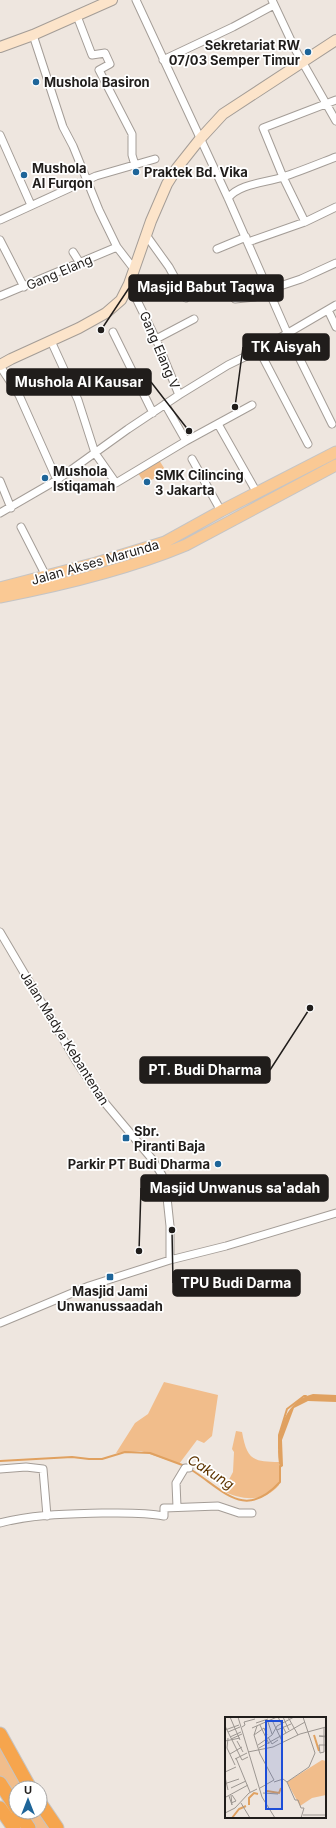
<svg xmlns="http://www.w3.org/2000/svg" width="336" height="1828" font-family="Inter,sans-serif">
<rect width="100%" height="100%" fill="#eee6df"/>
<path fill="#f1bd8b" d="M 159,460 L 166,471 L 145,484 L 138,473 Z
M 164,1382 L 218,1395 L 212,1436 L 204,1443 L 197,1440 L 179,1464 L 141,1451 L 116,1453 L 135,1423 L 148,1414 Z
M 236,1431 L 242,1432 C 247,1459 252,1462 279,1462 L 279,1485 C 264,1503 242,1500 223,1491 L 233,1472 L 234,1452 L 232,1449 Z
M 0,1733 L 30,1788 L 16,1788 L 16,1808 L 0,1783 Z
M 19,1812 L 40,1812 L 57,1828 L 29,1828 Z"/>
<path fill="#e0a160" d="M 313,1394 L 336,1395 L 336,1402 L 308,1401 L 294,1408 L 282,1440 L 283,1466 L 280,1468 C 274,1441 282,1401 313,1394 Z"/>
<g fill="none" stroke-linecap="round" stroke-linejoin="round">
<path stroke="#e0a160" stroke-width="2" d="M 279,1448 L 279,1435 L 287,1409 L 304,1396 L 306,1396
M 0,1461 L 72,1457 L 89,1459 L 102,1459 L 125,1452 L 150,1453 L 185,1466
M 190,1469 C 224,1490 244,1521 280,1482 L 280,1466"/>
<g stroke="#a49d97" stroke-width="9">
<path id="street" d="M 136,0 L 228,198 L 289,337 L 332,424
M 272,0 L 295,49 L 336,121
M 77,16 L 92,55 L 105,53 L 110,64 L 99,70 L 132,134 L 132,155 L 135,165
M 33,35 L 63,127 L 73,146 L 99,210 L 117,247 L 134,269
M 163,60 L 233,27 L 274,5
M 0,135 L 31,205
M 228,198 C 240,183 266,183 283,177 C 301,171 318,164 336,157
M 0,220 L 96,176 L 155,159
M 305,222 L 283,177 L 263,128 L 336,100
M 146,235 L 169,267 L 186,298
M 0,240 L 24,287
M 248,242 L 305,222 L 336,207
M 217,249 L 246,237
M 73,252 L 80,263
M 129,284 L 156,339 L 179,395
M 0,296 L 117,247
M 235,299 L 255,297 L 268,290 L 301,279 L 336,263
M 328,310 L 336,327
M 113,332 L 153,413
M 156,339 L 194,319
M 51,341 L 78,400 L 95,453 L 116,483 L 186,441 L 252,405
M 259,350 L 308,444
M 0,366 L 19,395 L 57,480
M 165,404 L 186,441
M 218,424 L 257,493
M 192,459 L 221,511
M 0,481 L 11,508
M 0,513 L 57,480 L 128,429 L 179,395 L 228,365 L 259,350 L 336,305
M 21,527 L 46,576
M 0,932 L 76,1061 L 100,1097 L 152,1159 L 162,1175 L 166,1188 L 170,1226 L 170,1260 L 89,1286 L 0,1323
M 170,1260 L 226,1246 L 336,1213
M 0,1469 L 26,1467 L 43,1469 L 47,1516
M 177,1507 L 176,1483 L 185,1468 L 189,1468
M 0,1523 C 33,1514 68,1514 102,1513 C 123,1513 144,1512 164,1516 L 164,1508 L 218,1506 L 239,1513 L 252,1513"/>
</g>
<g stroke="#a49d97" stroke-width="12">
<path id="secondary" d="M 0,47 L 33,35 L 112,0
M 0,365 L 11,359 L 79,328 L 106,313 L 121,300 L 129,284 L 151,221 L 167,184 L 177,168 L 200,139 L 223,114 L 336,40"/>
</g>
<g stroke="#c5c4c4" stroke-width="13">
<path id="primary" d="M 0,588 L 96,563 L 165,542 L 221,511 L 336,452
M 0,597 C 63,585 126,570 186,545 L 336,465"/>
</g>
<g stroke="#c5c4c4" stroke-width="15">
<path id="highway" d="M 0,1734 L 30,1788
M 0,1783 L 16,1808
M 40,1803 L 57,1828
M 0,1808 L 14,1828
M 18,1812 L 29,1828"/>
</g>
<use href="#street" stroke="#fff" stroke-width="7"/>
<use href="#secondary" stroke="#fce4ca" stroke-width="10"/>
<use href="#primary" stroke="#fac994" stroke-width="11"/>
<use href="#highway" stroke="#f6a54d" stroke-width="13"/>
</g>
<g fill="#1e6599" stroke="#fff" stroke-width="1.5">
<circle cx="308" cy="52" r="4"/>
<circle cx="36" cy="82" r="4"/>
<circle cx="136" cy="172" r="4"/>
<circle cx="24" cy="175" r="4"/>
<circle cx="45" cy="478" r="4"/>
<circle cx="147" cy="482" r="4"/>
<rect x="122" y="1134" width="8" height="8" rx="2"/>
<circle cx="218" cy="1164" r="4"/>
<rect x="106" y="1273" width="8" height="8" rx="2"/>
</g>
<g text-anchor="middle" stroke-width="3.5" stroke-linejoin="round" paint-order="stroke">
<g font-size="13" font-weight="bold" fill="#201d1b" stroke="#fff" text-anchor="start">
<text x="300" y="50" text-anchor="end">Sekretariat RW<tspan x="300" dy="15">07/03 Semper Timur</tspan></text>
<text x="44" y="87">Mushola Basiron</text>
<text x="32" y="173">Mushola<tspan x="32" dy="15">Al Furqon</tspan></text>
<text x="144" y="177">Praktek Bd. Vika</text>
<text x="53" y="476">Mushola<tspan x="53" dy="15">Istiqamah</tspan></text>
<text x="155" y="480">SMK Cilincing<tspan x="155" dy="15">3 Jakarta</tspan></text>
<text x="134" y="1136">Sbr.<tspan x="134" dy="15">Piranti Baja</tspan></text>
<text x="210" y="1169" text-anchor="end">Parkir PT Budi Dharma</text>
<text x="110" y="1296" text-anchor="middle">Masjid Jami<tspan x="110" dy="15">Unwanussaadah</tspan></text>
</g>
<g font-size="13" fill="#201d1b" stroke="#fff">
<text transform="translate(59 272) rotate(-23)" y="5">Gang Elang</text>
<text transform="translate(160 350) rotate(67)" y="5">Gang Elang V</text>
<text transform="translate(95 562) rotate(-16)" y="5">Jalan Akses Marunda</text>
<text transform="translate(65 1038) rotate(58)" y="5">Jalan Madya Kebantenan</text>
</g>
<g font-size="14" font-style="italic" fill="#5e3500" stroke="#fff">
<text transform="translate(211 1472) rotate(33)" y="5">Cakung</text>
</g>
</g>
<g transform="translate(225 1717)">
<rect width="101" height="101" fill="#eee6df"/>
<path d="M 97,43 L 101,44 L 101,78 L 87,81 L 75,89 L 62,65 Z" fill="#f1bd8b"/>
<path fill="none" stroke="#e0a160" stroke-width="2" d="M 89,18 L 94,34M 42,74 L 54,76 L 56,71M 24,88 L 24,81 L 29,76 L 33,77M 7,101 L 14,92 L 21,89"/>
<path fill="none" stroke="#9c9691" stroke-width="1" d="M 5,0 L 15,23M 13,0 L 37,80 L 50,101M 58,0 L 64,13M 63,0 L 73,18M 47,3 L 57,24M 43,5 L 47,17M 31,6 L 43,2M 35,8 L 44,27M 0,9 L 17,43 L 23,40M 32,9 L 29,18 L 35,37 L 49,63 L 35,71M 17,10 L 20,8 L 19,5 L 30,2M 27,11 L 52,0M 0,13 L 14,8M 52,13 L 66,7M 3,15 L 15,10M 61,16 L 80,5M 29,18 L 39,11 L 42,18M 101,19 L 94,19 L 101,20M 5,20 L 16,15M 43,20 L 47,27 L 53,23M 3,21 L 2,31 L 10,48M 6,22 L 17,17M 0,24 L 15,21M 12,24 L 18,35M 33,28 L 47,18 L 52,9 L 69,0M 34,31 L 61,16 L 53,0M 23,35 L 48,30 L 75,17 L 101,10M 95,36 L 99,35 L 99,11M 95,36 L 94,28 L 101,28M 5,37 L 17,30M 11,41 L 25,75M 10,42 L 22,36M 0,55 L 11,50M 0,60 L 3,73M 49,65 L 58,62 L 62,65 L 70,83 L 73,83 L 76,91 L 79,91 L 76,101M 62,65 L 84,50 L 90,36 L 78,0M 2,66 L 14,62M 6,71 L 21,64M 38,76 L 53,77M 4,79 L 7,88 L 6,78M 1,80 L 23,68M 6,86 L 11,84 L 7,78M 16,86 L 25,101M 0,96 L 10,91 L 24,76 L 32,72M 78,98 L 101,98"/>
<path fill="#1d4ed8" fill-opacity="0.15" stroke="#1d4ed8" stroke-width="2" d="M 41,4 L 57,4 L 57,92 L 41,92 Z"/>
<rect width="101" height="101" fill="none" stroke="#201d1b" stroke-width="2"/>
</g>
<path fill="none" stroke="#201d1b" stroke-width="1.5" d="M101 330L129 288M235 407L243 347M189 431L151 382M310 1008L270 1070M139 1251L141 1188M172 1230L173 1283"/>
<g fill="#201d1b" stroke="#fff" stroke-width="1.5">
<circle cx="101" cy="330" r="4"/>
<circle cx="235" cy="407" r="4"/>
<circle cx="189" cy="431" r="4"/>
<circle cx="310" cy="1008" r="4"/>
<circle cx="139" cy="1251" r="4"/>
<circle cx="172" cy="1230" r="4"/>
</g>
<g fill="#201d1b" stroke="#201d1b" stroke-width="1.5">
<rect x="129" y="275" width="154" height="26" rx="4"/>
<rect x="243" y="334" width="86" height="26" rx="4"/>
<rect x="7" y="369" width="144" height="26" rx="4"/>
<rect x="140" y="1057" width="130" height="26" rx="4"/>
<rect x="141" y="1175" width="187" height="26" rx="4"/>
<rect x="173" y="1270" width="127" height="26" rx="4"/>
</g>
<g font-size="14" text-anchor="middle" font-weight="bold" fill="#fff">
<text x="206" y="292">Masjid Babut Taqwa</text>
<text x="286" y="352">TK Aisyah</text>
<text x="79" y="387">Mushola Al Kausar</text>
<text x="205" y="1075">PT. Budi Dharma</text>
<text x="235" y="1193">Masjid Unwanus sa'adah</text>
<text x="236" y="1288">TPU Budi Darma</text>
</g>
<g transform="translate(28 1800)"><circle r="19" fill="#ffffff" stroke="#a6a5a4"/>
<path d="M0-3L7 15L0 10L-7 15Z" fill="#1e6599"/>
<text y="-6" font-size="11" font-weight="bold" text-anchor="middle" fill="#201d1b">U</text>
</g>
</svg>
